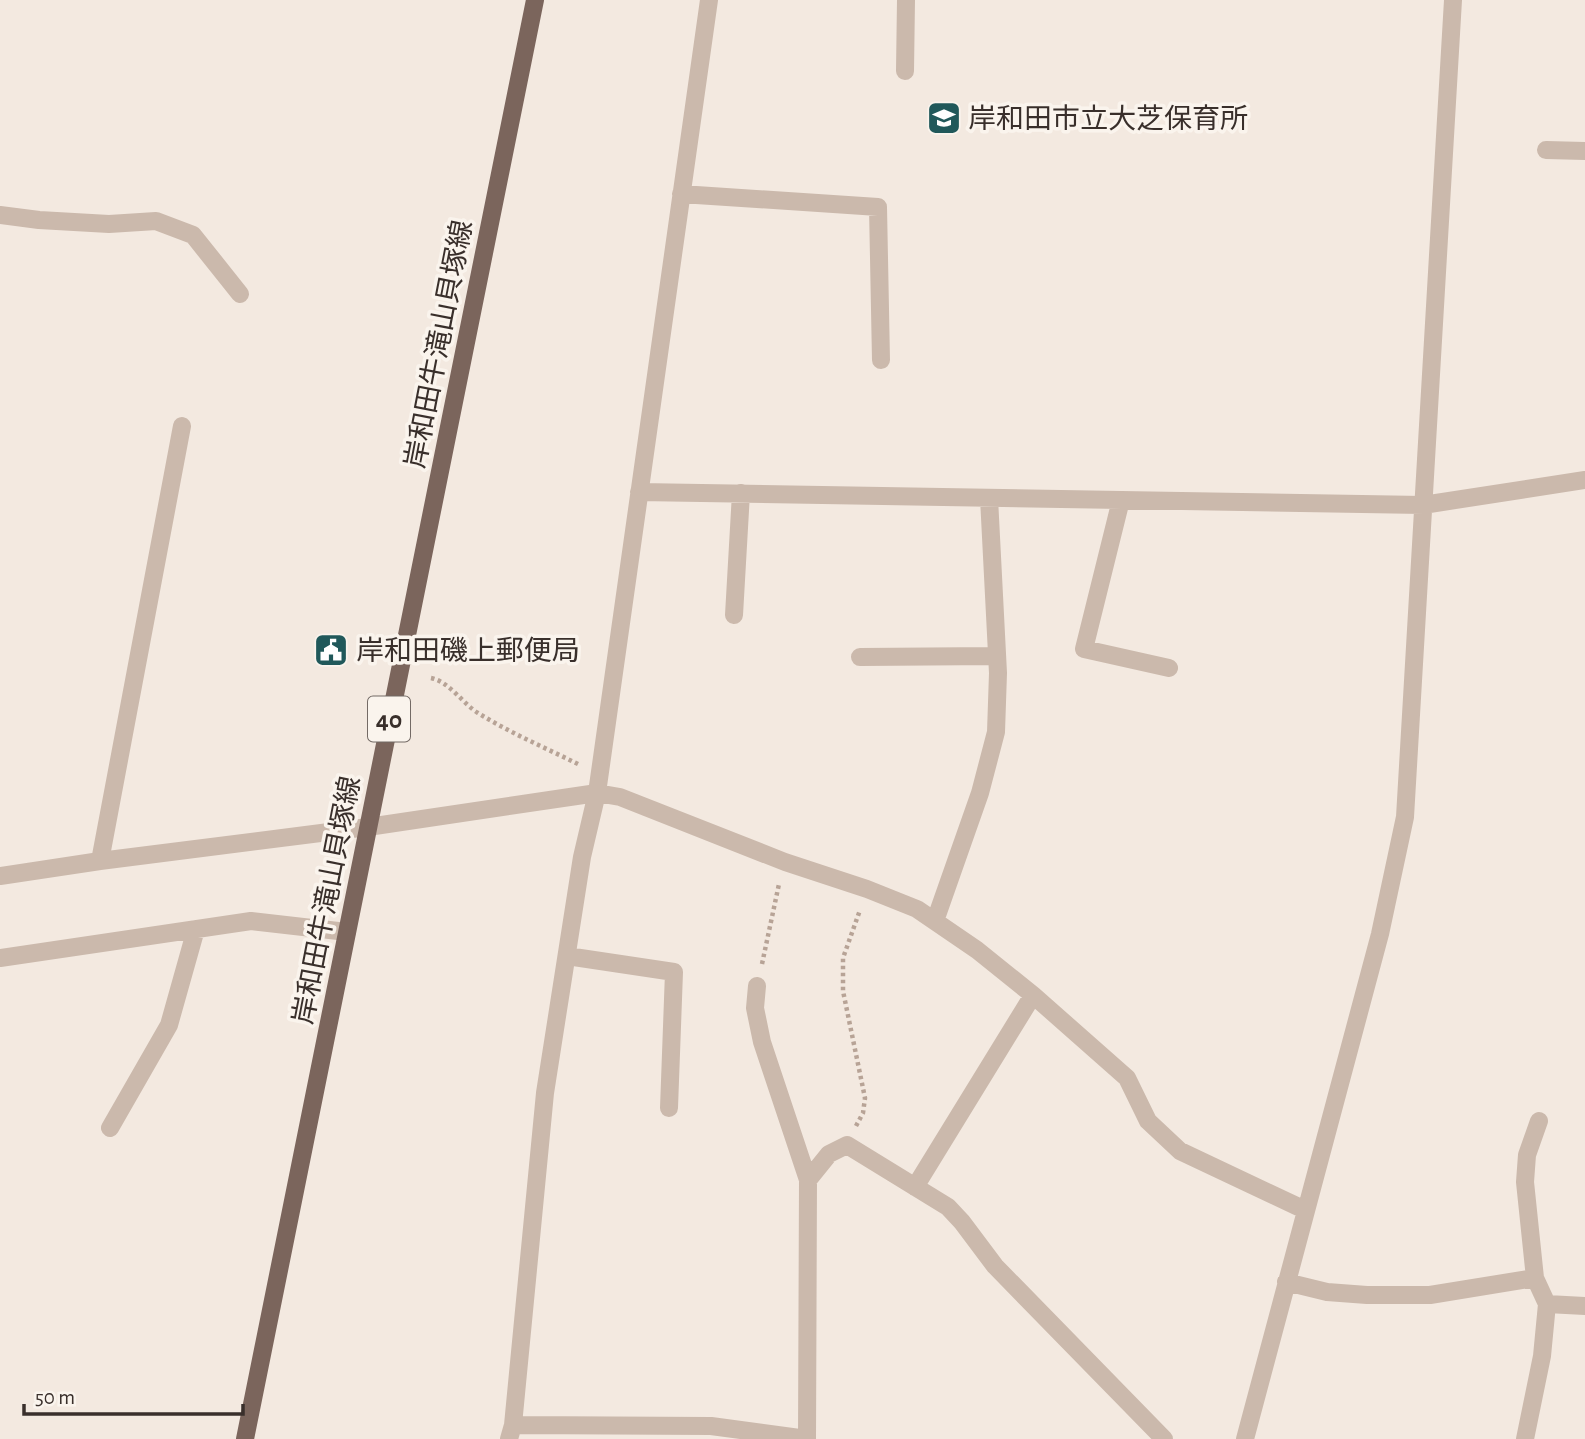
<svg xmlns="http://www.w3.org/2000/svg" width="1585" height="1439" font-family="'Alegreya Sans','Noto Sans JP',sans-serif">
<rect width="100%" height="100%" fill="#f3e9e0"/>
<g fill="none" stroke-linecap="round" stroke-linejoin="round">
<path stroke="#b7a396" stroke-width="4.5" stroke-dasharray="3.5 3.5" stroke-linecap="butt" d="M 431,678 C 450,682 462,703 478,713 C 510,733 546,748 580,765
M 762,964 L 779,884
M 856,1126 L 863,1113 L 865,1098 L 843,991 L 843,958 L 860,910"/>
<path stroke="#cbb9ac" stroke-width="18" d="M 905,71 L 906,0
M 1546,150 L 1585,151
M 681,194 L 878,207 L 881,360
M 0,215 L 39,220 L 109,224 L 156,221 L 193,235 L 240,294
M 639,492 L 1423,505 L 1585,480
M 1121,500 L 1084,649 L 1169,668
M 734,615 L 741,493
M 860,657 L 997,656
M 100,861 L 182,426
M 0,876 L 100,861 L 368,827 L 597,793 L 620,797 L 785,862 L 867,889 L 917,909 L 977,950 L 1033,995 L 1127,1078 L 1148,1121 L 1180,1151 L 1305,1210
M 935,921 L 980,793 L 996,732 L 998,673 L 989,498
M 567,956 L 674,972 L 669,1108
M 0,958 L 251,921 L 347,932
M 757,986 L 755,1008 L 762,1042 L 808,1180 L 807,1439
M 110,1128 L 169,1025 L 196,929
M 808,1180 L 829,1154 L 847,1145 L 948,1207 L 962,1222 L 995,1266 L 1164,1439
M 915,1187 L 1033,995
M 1286,1282 L 1327,1292 L 1367,1295 L 1430,1295 L 1535,1278
M 1547,1304 L 1585,1306
M 513,1425 L 711,1426 L 807,1439
M 509,1439 L 513,1425 L 545,1093 L 582,857 L 597,793 L 709,0
M 1245,1439 L 1380,934 L 1405,817 L 1453,0
M 1525,1439 L 1542,1356 L 1547,1304 L 1535,1278 L 1525,1182 L 1527,1155 L 1539,1121"/>
<path stroke="#7b655c" stroke-width="18" d="M 245,1439 L 535,0"/>
</g>
<defs>
<g id="school-square" transform="scale(1.75)"><rect x="-9" y="-9" width="18" height="18" rx="4" fill="#20585a" stroke="#faf4ed"/><path d="M0-5L7-2L0 1L-7-2ZM-4 1L0 2.5L4 1V4Q0 6-4 4Z" fill="#fff"/></g>
<g id="civic-square" transform="scale(1.75)"><rect x="-9" y="-9" width="18" height="18" rx="4" fill="#20585a" stroke="#faf4ed"/><path d="M-.6-6.5H3V-4.5H.6V-3L4-1V1h2V6H-6V1h2V-1L-.6-3ZM-1.2 2.5V6h2.4V2.5Z" fill="#fff"/></g>
</defs>
<g fill-rule="evenodd">
<use href="#school-square" x="944" y="118"/>
<use href="#civic-square" x="331" y="650"/>
</g>
<g text-anchor="middle" stroke-width="7" stroke-linejoin="round" paint-order="stroke">
<rect fill="#faf4ed" stroke="#736a65" stroke-width="2" x="368" y="696.5" width="42" height="45" rx="5"/>
<g font-size="26" font-weight="bold" fill="#392f2b">
<text x="389" y="728">40</text>
</g>
<g font-size="28" fill="#392f2b" stroke="#faf4ed" text-anchor="start">
<text x="968" y="128">岸和田市立大芝保育所</text>
<text x="356" y="660">岸和田磯上郵便局</text>
</g>
<g font-size="28" fill="#392f2b" stroke="#faf4ed">
<text transform="translate(438 344) rotate(-79)" y="10">岸和田牛滝山貝塚線</text>
<text transform="translate(326 900) rotate(-79)" y="10">岸和田牛滝山貝塚線</text>
</g>
</g>
<path d="M24 1404v10h219v-10" fill="none" stroke="#392f2b" stroke-width="3.5"/>
<text x="35" y="1404" font-size="21" fill="#392f2b" stroke="#faf4ed" stroke-width="5" paint-order="stroke">50 m</text>
</svg>
